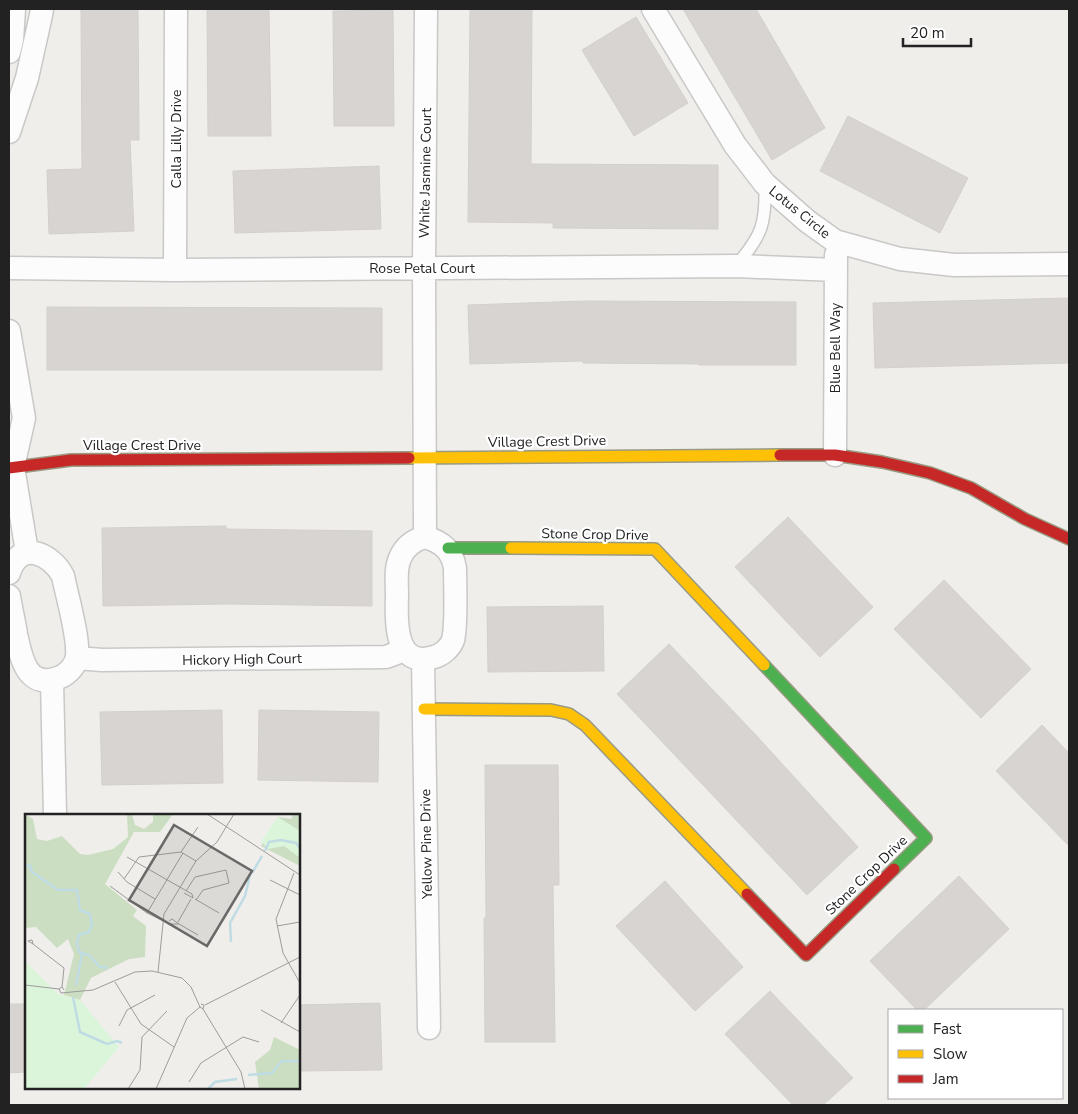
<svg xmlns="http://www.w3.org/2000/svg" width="1078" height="1114" font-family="'Nunito Sans',sans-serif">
<rect width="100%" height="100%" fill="#f0eeeb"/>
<path fill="#d7d4d2" stroke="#d3d0cc" d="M 81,9 L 138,9 L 139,140 L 130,140 L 134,231 L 49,234 L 47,170 L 82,169 Z
M 207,9 L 269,9 L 271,136 L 208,136 Z
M 470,9 L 532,9 L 531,164 L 718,165 L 718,229 L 553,228 L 553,223 L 468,222 Z
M 683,9 L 756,9 L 825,128 L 772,160 Z
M 393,10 L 394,126 L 334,126 L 333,11 Z
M 636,17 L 688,103 L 634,136 L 582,50 Z
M 848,116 L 968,178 L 940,233 L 820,171 Z
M 379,166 L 381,229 L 235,233 L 233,171 Z
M 1069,298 L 1069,363 L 875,368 L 873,303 Z
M 584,301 L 796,302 L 796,365 L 699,365 L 699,364 L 583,363 L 583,361 L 470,364 L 468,305 Z
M 47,307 L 382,308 L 382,370 L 47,370 Z
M 788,517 L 873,607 L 820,657 L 735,567 Z
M 226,526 L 226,529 L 372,531 L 372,606 L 227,604 L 103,606 L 102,528 Z
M 944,580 L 1031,669 L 981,718 L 894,629 Z
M 603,606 L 604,671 L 488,672 L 487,607 Z
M 669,644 L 754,733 L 858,847 L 807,895 L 617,694 Z
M 222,710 L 223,783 L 102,785 L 100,712 Z
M 259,710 L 379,712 L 378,782 L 258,780 Z
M 1042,725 L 1069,753 L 1069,846 L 996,771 Z
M 485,765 L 558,765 L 559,885 L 553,885 L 555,1042 L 485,1042 L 484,918 L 486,918 Z
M 959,876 L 1009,929 L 924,1010 L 917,1010 L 870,961 Z
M 665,881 L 743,967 L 695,1011 L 616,926 Z
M 770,991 L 853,1078 L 823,1105 L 793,1105 L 725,1034 Z
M 380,1003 L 382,1070 L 299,1071 L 299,1005 Z
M 9,1004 L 26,1004 L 26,1072 L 9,1073 Z"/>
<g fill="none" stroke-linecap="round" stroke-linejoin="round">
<g stroke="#c9c8c7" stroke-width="14">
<path id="lane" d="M 736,266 C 762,235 766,225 765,184"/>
</g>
<g stroke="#c9c8c7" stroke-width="25">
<path id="street" d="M 653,9 L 735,145 L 765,184 L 807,221 L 835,241 L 900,259 L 954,265 L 1069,264
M 9,52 L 12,40 L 14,9
M 9,132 L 27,78 L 41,15 L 42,9
M 9,268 L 175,270 L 736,266 L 836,270
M 175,270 L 176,9
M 9,331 L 24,418 L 13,467
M 835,455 L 836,255
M 9,456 L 13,467 L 27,552
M 425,537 L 424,268 L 426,9
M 425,537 C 442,542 452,550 455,568 C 455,586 457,625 453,640 C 450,648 442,655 434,657 C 394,669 396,620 397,596 C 397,583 395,569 400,558 C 405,546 414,540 425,537 Z
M 9,573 C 19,539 51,553 63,576 C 67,596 79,637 77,656 C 76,666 67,675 58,678 C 26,689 21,657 16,634 C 14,621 11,609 9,596
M 77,658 L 102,660 L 386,657 L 405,650
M 423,659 L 429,1028
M 52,680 L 55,815"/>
</g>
<g stroke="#999a82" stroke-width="14">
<path id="fast" d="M 448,548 L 511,548
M 764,665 L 926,838 L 894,869"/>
</g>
<g stroke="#999a82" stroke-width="14">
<path id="slow" d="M 409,458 L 780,455
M 511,548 L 655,549 L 764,665
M 424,709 L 551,710 L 569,714 L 585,725 L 747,894"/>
</g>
<g stroke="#999a82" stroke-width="14">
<path id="jam" d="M 780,455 L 835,455 L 882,462 L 930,473 L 971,488 L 1025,519 L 1069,539
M 9,468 L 71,460 L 409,458
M 747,894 L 806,955 L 894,869"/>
</g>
<use href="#lane" stroke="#fdfcfc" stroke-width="11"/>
<use href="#street" stroke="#fdfcfc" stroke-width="22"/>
<use href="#fast" stroke="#4caf50" stroke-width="11"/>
<use href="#slow" stroke="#ffc107" stroke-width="11"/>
<use href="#jam" stroke="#c62828" stroke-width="11"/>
</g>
<g text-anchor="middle" stroke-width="4.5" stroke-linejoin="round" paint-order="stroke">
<g font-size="14" fill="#222" stroke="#fff">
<text transform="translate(176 139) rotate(-90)" y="5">Calla Lilly Drive</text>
<text transform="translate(425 173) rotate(-89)" y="5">White Jasmine Court</text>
<text transform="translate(800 212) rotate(39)" y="5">Lotus Circle</text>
<text x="422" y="273">Rose Petal Court</text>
<text transform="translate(835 348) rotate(-90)" y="5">Blue Bell Way</text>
<text transform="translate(547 441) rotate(-1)" y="5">Village Crest Drive</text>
<text x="142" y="450">Village Crest Drive</text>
<text transform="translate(595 534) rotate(1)" y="5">Stone Crop Drive</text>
<text transform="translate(242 659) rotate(-1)" y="5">Hickory High Court</text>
<text transform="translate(426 844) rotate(-91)" y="5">Yellow Pine Drive</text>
<text transform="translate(866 875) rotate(-44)" y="5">Stone Crop Drive</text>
</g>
</g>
<g transform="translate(25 814)">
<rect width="275" height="275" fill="#f0eeeb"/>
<path d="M 0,0 L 8,5 L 12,25 L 22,27 L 37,22 L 55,40 L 63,41 L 88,35 L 103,23 L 102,0 L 107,0 L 110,11 L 119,15 L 128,8 L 128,0 L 148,0 L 135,18 L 109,18 L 80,70 L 112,96 L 108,102 L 121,112 L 120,143 L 104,145 L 66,164 L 55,186 L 39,181 L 49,140 L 43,125 L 32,134 L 11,113 L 0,114 ZM 267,0 L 275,0 L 275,52 L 236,32 L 253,3 L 267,5 ZM 249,223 L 275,236 L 275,275 L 234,275 L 230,248 L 245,236 Z" fill="#cbdec1"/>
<path d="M 253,3 L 275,17 L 275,44 L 259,32 L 243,35 L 236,27 ZM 0,147 L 33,180 L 55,186 L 94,233 L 59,275 L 0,275 Z" fill="#daf5da"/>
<path fill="none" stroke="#bfdbe3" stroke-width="2.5" d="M 240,37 L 244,28 L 256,26 L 271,29 L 275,34M 0,51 L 6,52 L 6,57 L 33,76 L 52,76 L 55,96 L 65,100 L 67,111 L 64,118 L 54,121 L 52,129 L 54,138 L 64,141 L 75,153 L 83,154M 227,59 L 237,42M 206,128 L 205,109 L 220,82 L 225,61M 51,171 L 57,140M 48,183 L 55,218 L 82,230 L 92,227 L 97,229M 223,261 L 247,259 L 257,247 L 275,247M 183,275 L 190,268 L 212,265"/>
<path fill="none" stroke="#9e9c9b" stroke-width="1" d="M 182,0 L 275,61M 156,38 L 171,47M 102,43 L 167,80 L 168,84 L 159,79M 93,58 L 102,68 L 130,85M 269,59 L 251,105 L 258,139 L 275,169M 99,65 L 114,43 L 156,38 L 173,13M 245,66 L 275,81M 85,72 L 122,99 L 145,110 L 154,110 L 147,105 L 144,107M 161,77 L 170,63 L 201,56 L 204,69 L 178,76 L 171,86M 170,85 L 194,99M 122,99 L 158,39M 153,108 L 166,85M 154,110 L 173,121M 252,112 L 275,108M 8,130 L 3,127 L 7,126 L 8,130 L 39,154 L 37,173M 133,158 L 139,100 L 171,47 L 192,28 L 209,0M 90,168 L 116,210 L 149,233M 0,171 L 34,175M 39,176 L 37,173 L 34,175 L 36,179 L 68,176 L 110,158 L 127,157 L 157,164 L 166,173 L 175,193 L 178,195 L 179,191 L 176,190M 180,191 L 275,143M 178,195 L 216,258 L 220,275M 236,196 L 275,218M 256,209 L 275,181M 94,212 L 102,196 L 130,181M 164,268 L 176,249 L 218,223 L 234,228M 103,275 L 115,256 L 117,223 L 142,197M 131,275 L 162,204 L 175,193"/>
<path fill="#6a6968" fill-opacity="0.15" stroke="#6a6968" stroke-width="2.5" d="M 149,11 L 227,57 L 182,132 L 104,86 Z"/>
<rect width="275" height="275" fill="none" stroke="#222" stroke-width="2.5"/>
</g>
<rect width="1078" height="1114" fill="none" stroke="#222222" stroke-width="20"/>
<rect x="888" y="1009" width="175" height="90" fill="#ffffff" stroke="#a7a7a7"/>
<rect x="898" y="1025" width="25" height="8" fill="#4caf50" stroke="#a7a7a7"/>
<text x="933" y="1034" font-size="15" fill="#222222">Fast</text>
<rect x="898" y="1050" width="25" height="8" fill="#ffc107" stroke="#a7a7a7"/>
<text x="933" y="1059" font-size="15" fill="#222222">Slow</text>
<rect x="898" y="1075" width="25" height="8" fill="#c62828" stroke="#a7a7a7"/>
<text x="933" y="1084" font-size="15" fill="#222222">Jam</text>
<path d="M903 38v8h68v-8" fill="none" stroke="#222222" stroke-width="2.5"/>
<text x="910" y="38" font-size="15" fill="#222222" stroke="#ffffff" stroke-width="4" paint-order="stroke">20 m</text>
</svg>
